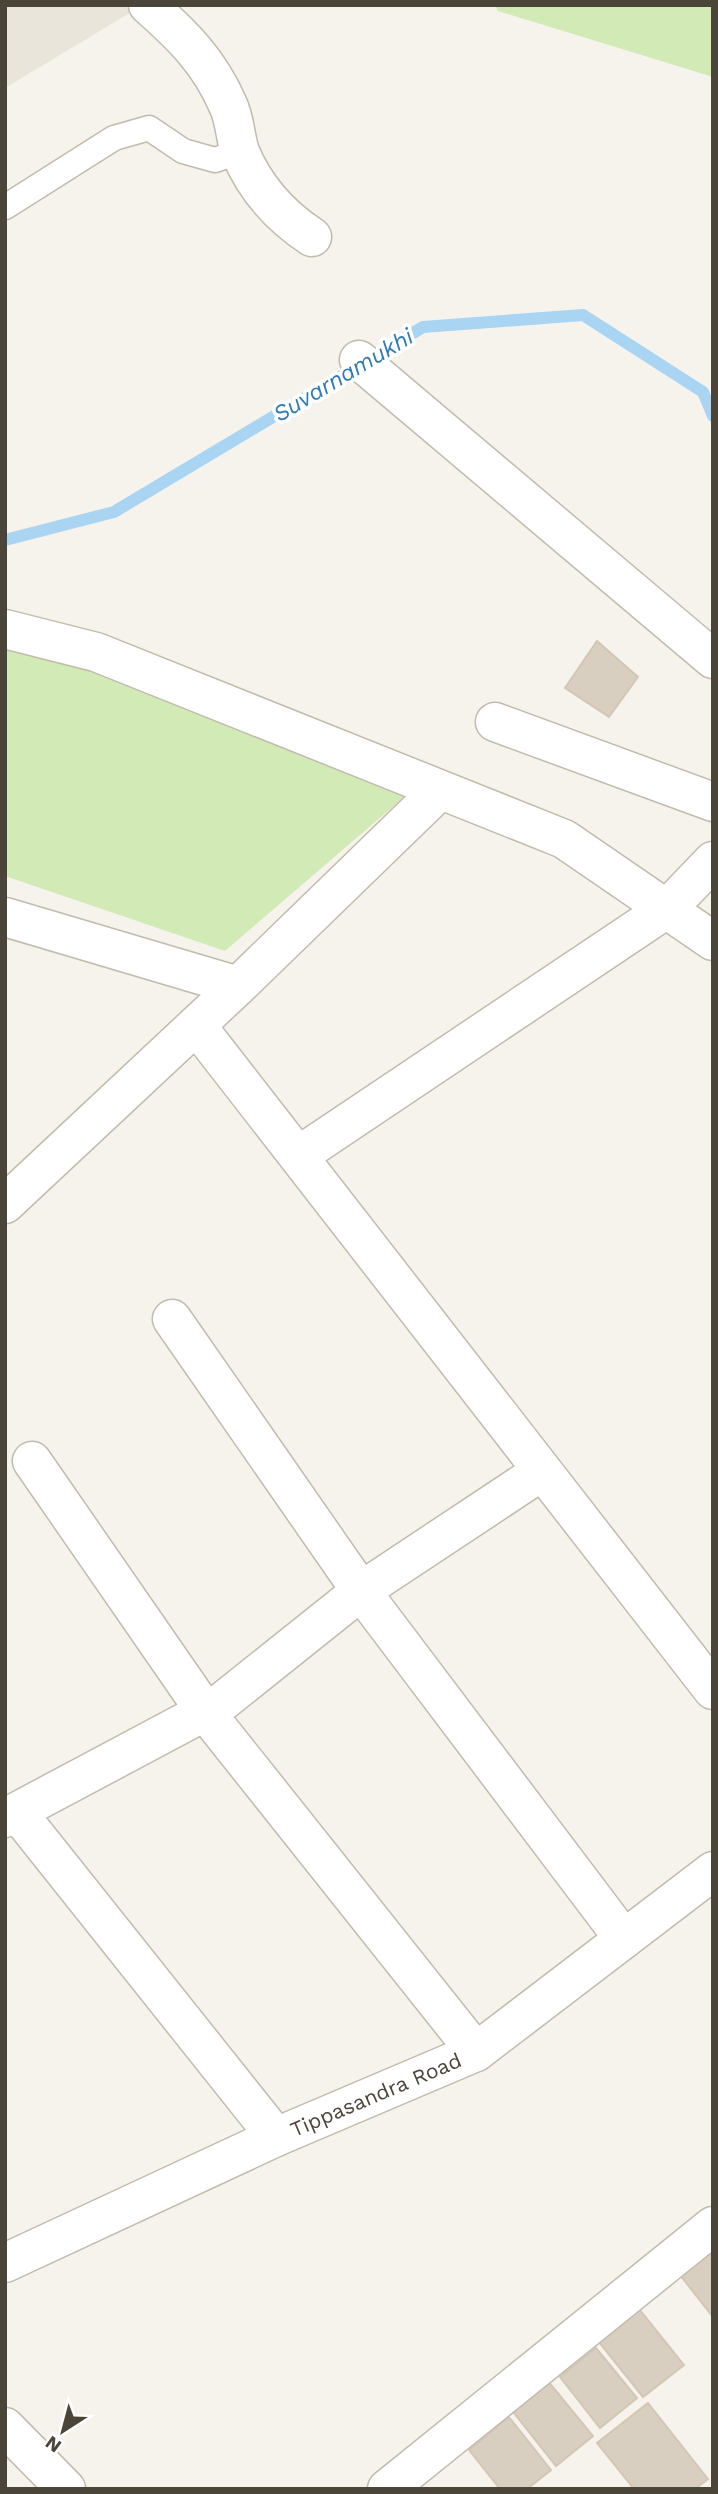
<svg xmlns="http://www.w3.org/2000/svg" width="718" height="2494" font-family="'Work Sans',sans-serif">
<rect width="100%" height="100%" fill="#f6f3ec"/>
<path fill="#eae5da" d="M 5,5 L 143,5 L 5,88 Z"/>
<path fill="#d2eab5" d="M 495,5 L 713,5 L 713,77 L 498,11 Z
M 5,643 L 424,780 L 225,951 L 5,876 Z"/>
<g fill="none" stroke-linecap="round" stroke-linejoin="round">
<path stroke="#a9d4f2" stroke-width="12" d="M 5,540 L 114,512 L 423,327 L 583,315 L 703,392 L 713,416"/>
</g>
<path fill="#d8cfc1" stroke="#d3c7b4" stroke-width="2" d="M 597,641 L 638,677 L 609,717 L 565,688 Z
M 713,2250 L 713,2317 L 680,2275 Z
M 635,2304 L 684,2365 L 643,2397 L 594,2336 Z
M 596,2348 L 637,2398 L 600,2428 L 560,2377 Z
M 547,2380 L 593,2436 L 556,2466 L 510,2408 Z
M 648,2403 L 708,2479 L 695,2489 L 634,2489 L 597,2443 Z
M 509,2417 L 551,2470 L 527,2489 L 500,2489 L 469,2450 Z"/>
<g fill="none" stroke-linecap="round" stroke-linejoin="round">
<g stroke="#c2bbae" stroke-width="27">
<path id="service" d="M 5,207 L 114,138 L 149,128 L 183,151 L 215,160 L 240,151"/>
</g>
<g stroke="#c2bbae" stroke-width="41">
<path id="minor" d="M 148,5 C 182,35 209,61 228,105 C 235,119 235,137 240,152 C 255,188 280,216 312,237
M 359,360 L 713,659
M 495,722 L 713,802
M 5,917 L 238,986
M 196,1025 L 713,1690
M 298,1156 L 668,908 L 713,861
M 5,1204 L 238,986 L 440,790
M 172,1319 L 361,1591 L 624,1939
M 32,1461 L 207,1714 L 476,2052
M 17,1812 L 276,2137
M 5,1818 L 204,1712 L 207,1714 L 361,1591 L 542,1471
M 5,2427 L 66,2489
M 387,2489 L 713,2226"/>
</g>
<g stroke="#c2bbae" stroke-width="41">
<path id="tertiary" d="M 5,629 L 96,652 L 564,839 L 713,941
M 5,2263 L 276,2137 L 476,2052 L 713,1871"/>
</g>
<use href="#service" stroke="#fff" stroke-width="24"/>
<use href="#minor" stroke="#fff" stroke-width="38"/>
<use href="#tertiary" stroke="#fff" stroke-width="38"/>
</g>
<g text-anchor="middle" stroke-width="7" stroke-linejoin="round" paint-order="stroke">
<g font-size="21" fill="#4b4439" stroke="#fff">
<text transform="translate(376 2095) rotate(-23)" y="7">Tippasandra Road</text>
</g>
<g font-size="23" font-style="italic" fill="#2e7ab2" stroke="#fff">
<text transform="translate(343 375) rotate(-31)" y="8">Suvarnamukhi</text>
</g>
</g>
<rect width="718" height="2494" fill="none" stroke="#4b4439" stroke-width="14"/>
<g transform="translate(63 2431) rotate(216)" stroke="#ffffff" stroke-width="5" paint-order="stroke">
<path d="M0-5L12 26L0 18L-12 26Z" fill="#4b4439"/>
<text y="-10" font-size="19" font-weight="bold" text-anchor="middle" fill="#4b4439">N</text>
</g>
</svg>
